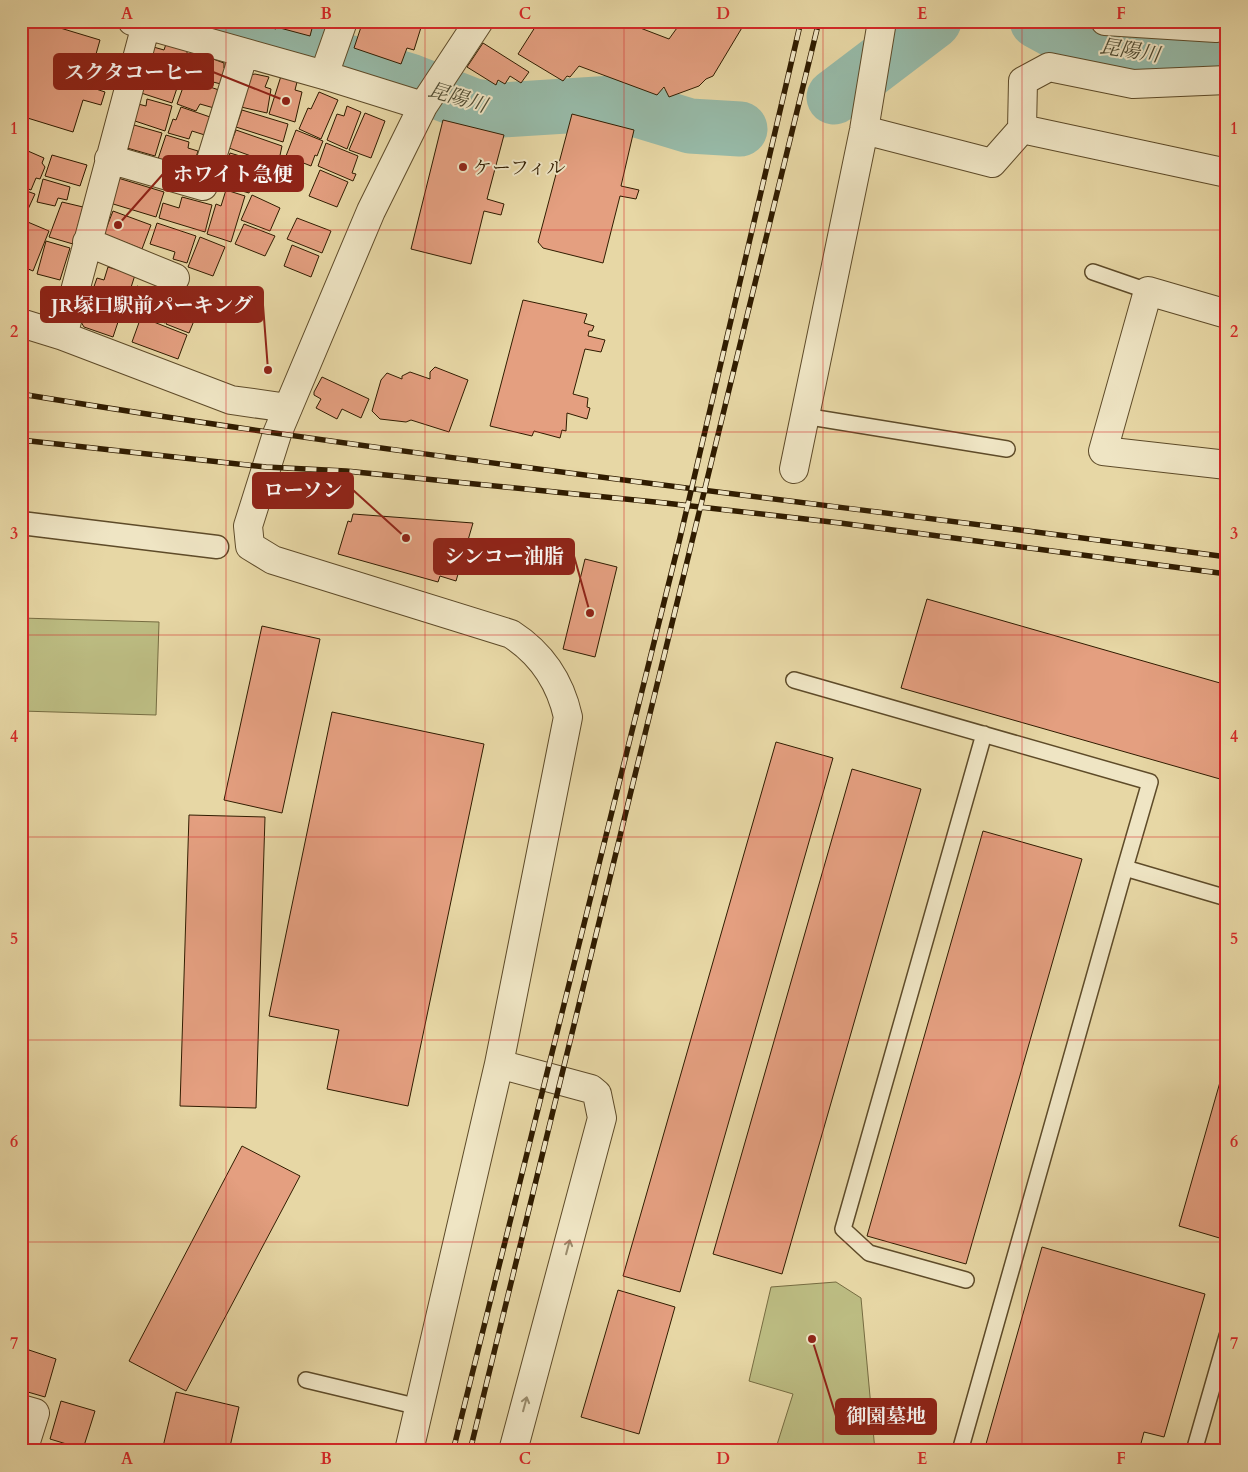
<svg xmlns="http://www.w3.org/2000/svg" width="1248" height="1472" font-family="Cardo,'Noto Serif JP',serif">
<rect width="100%" height="100%" fill="#e7d7a5"/>
<filter id="stains"><feTurbulence type="fractalNoise" baseFrequency=".004" numOctaves="4"/><feColorMatrix values="0 0 0 0 .2 0 0 0 0 .09 0 0 0 0 .02 0 0 0 .5 -.17"/></filter>
<radialGradient id="worn" r=".72"><stop offset=".6" stop-color="#630" stop-opacity="0"/><stop offset="1" stop-color="#630" stop-opacity=".3"/></radialGradient>
<path fill="#bcbc82" stroke="#766c41" d="M 21,618 L 159,622 L 156,715 L 21,711 Z
M 836,1282 L 861,1298 L 875,1451 L 775,1451 L 793,1394 L 749,1381 L 771,1287 Z"/>
<g fill="none" stroke-linecap="round" stroke-linejoin="round">
<path stroke="#97baa8" stroke-width="55" d="M 212,21 L 410,81 L 474,106 L 502,110 L 614,103 L 690,126 L 740,129
M 1037,21 L 1072,40 L 1155,59 L 1227,48
M 834,97 L 934,21"/>
</g>
<path fill="#e49f80" stroke="#301c00" d="M 21,21 L 37,21 L 100,40 L 87,86 L 105,92 L 101,105 L 83,100 L 73,132 L 21,116 Z
M 246,21 L 278,21 L 276,29 Z
M 282,21 L 314,21 L 310,36 L 280,28 Z
M 363,21 L 423,21 L 414,50 L 407,48 L 401,64 L 354,48 Z
M 539,21 L 622,21 L 669,39 L 682,21 L 746,21 L 713,76 L 706,79 L 699,86 L 669,97 L 664,87 L 657,95 L 579,66 L 570,77 L 567,76 L 563,81 L 518,54 Z
M 483,43 L 529,72 L 521,83 L 510,76 L 505,84 L 498,80 L 496,85 L 467,67 Z
M 166,44 L 188,49 L 181,75 L 150,66 L 150,46 L 164,50 Z
M 191,51 L 224,63 L 224,68 L 226,69 L 221,84 L 213,82 L 212,85 L 184,76 Z
M 158,70 L 181,76 L 172,103 L 138,92 L 143,76 L 156,79 Z
M 255,74 L 269,77 L 265,87 L 271,89 L 267,113 L 241,107 L 250,75 Z
M 281,76 L 297,82 L 295,90 L 302,92 L 295,122 L 269,114 Z
M 186,79 L 219,90 L 214,108 L 200,104 L 196,111 L 177,104 Z
M 319,92 L 338,100 L 321,139 L 299,129 L 308,108 L 311,109 Z
M 147,99 L 172,106 L 165,131 L 132,120 L 138,104 L 146,106 Z
M 347,106 L 361,112 L 347,149 L 327,140 L 337,114 L 344,116 Z
M 181,107 L 213,118 L 208,136 L 192,131 L 189,139 L 168,133 L 173,119 L 176,120 Z
M 242,110 L 288,124 L 283,142 L 236,127 Z
M 365,113 L 385,121 L 371,158 L 349,150 Z
M 572,114 L 634,130 L 621,186 L 639,190 L 636,199 L 620,196 L 603,263 L 543,248 L 538,242 Z
M 443,120 L 504,135 L 487,199 L 504,204 L 501,215 L 484,211 L 471,264 L 411,249 Z
M 134,125 L 162,133 L 155,156 L 127,148 Z
M 236,130 L 282,146 L 279,160 L 264,156 L 262,160 L 229,148 Z
M 296,130 L 323,141 L 317,156 L 315,155 L 311,166 L 286,156 Z
M 166,135 L 189,142 L 188,148 L 198,151 L 192,170 L 158,159 Z
M 326,143 L 358,156 L 352,173 L 356,174 L 353,181 L 318,166 Z
M 21,148 L 44,158 L 42,163 L 45,167 L 40,179 L 36,178 L 31,190 L 21,186 Z
M 230,153 L 260,162 L 249,193 L 221,185 Z
M 52,155 L 87,165 L 80,186 L 45,176 Z
M 320,170 L 348,182 L 337,207 L 309,196 Z
M 118,178 L 164,192 L 156,217 L 110,203 Z
M 43,179 L 70,187 L 67,200 L 58,198 L 55,206 L 37,202 Z
M 21,189 L 35,194 L 24,218 L 21,217 Z
M 226,190 L 245,196 L 231,242 L 207,234 L 216,204 L 221,206 Z
M 252,195 L 280,208 L 270,231 L 241,220 Z
M 182,197 L 212,205 L 205,232 L 159,218 L 163,203 L 179,208 Z
M 62,202 L 83,207 L 73,244 L 49,237 Z
M 113,211 L 151,225 L 142,249 L 104,234 Z
M 297,218 L 331,231 L 322,253 L 287,239 Z
M 23,220 L 49,231 L 33,271 L 21,266 Z
M 157,223 L 196,236 L 187,263 L 173,259 L 175,252 L 150,244 Z
M 244,224 L 275,236 L 265,256 L 235,244 Z
M 200,237 L 225,247 L 213,276 L 188,267 Z
M 46,241 L 70,248 L 60,280 L 37,274 Z
M 292,245 L 319,256 L 311,277 L 284,266 Z
M 108,267 L 135,275 L 125,306 L 91,295 L 97,278 L 104,280 Z
M 137,286 L 174,299 L 165,323 L 129,309 Z
M 179,293 L 202,301 L 189,333 L 166,324 Z
M 84,295 L 122,310 L 113,337 L 84,327 L 77,315 Z
M 523,300 L 587,314 L 584,323 L 594,326 L 592,331 L 589,331 L 588,336 L 605,340 L 601,352 L 585,349 L 573,394 L 588,398 L 587,407 L 590,408 L 587,419 L 567,413 L 566,431 L 562,430 L 560,438 L 534,431 L 532,436 L 490,426 Z
M 141,317 L 187,335 L 178,359 L 132,342 Z
M 435,367 L 468,380 L 449,432 L 411,420 L 406,422 L 380,419 L 372,411 L 381,380 L 387,373 L 402,379 L 402,376 L 410,372 L 430,379 L 430,372 Z
M 322,377 L 369,399 L 361,418 L 342,409 L 337,419 L 316,408 L 321,399 L 314,395 L 314,392 Z
M 353,514 L 473,523 L 456,581 L 440,576 L 438,582 L 338,554 L 348,521 L 351,522 Z
M 585,559 L 617,567 L 595,657 L 563,649 Z
M 927,599 L 1227,685 L 1227,781 L 901,688 Z
M 262,626 L 320,639 L 282,813 L 224,800 Z
M 332,712 L 484,744 L 408,1106 L 327,1089 L 339,1030 L 269,1016 Z
M 776,742 L 833,758 L 680,1292 L 623,1276 Z
M 852,769 L 921,789 L 782,1274 L 713,1254 Z
M 189,815 L 265,817 L 256,1108 L 180,1106 Z
M 983,831 L 1082,859 L 966,1264 L 867,1236 Z
M 1224,1068 L 1227,1069 L 1227,1227 L 1223,1239 L 1179,1226 Z
M 242,1146 L 300,1176 L 186,1391 L 129,1361 Z
M 1042,1247 L 1205,1294 L 1164,1437 L 1144,1432 L 1139,1451 L 984,1451 Z
M 618,1290 L 675,1307 L 639,1434 L 581,1417 Z
M 23,1348 L 56,1359 L 45,1397 L 21,1390 Z
M 176,1392 L 239,1407 L 229,1451 L 162,1451 Z
M 61,1401 L 95,1411 L 83,1449 L 50,1439 Z
M 1227,1430 L 1227,1451 L 1221,1451 Z"/>
<g fill="none" stroke-linecap="round" stroke-linejoin="round">
<g stroke="#5e4b29" stroke-width="18">
<path id="service" d="M 1093,272 L 1148,291
M 804,416 L 1007,449
M 794,680 L 1150,782 L 1125,868 L 1227,898
M 966,1280 L 869,1253 L 843,1229 L 984,734
M 306,1380 L 419,1407
M 960,1451 L 1125,868
M 1194,1451 L 1227,1336"/>
</g>
<g stroke="#5e4b29" stroke-width="25">
<path id="pedestrian" d="M 21,523 L 217,547"/>
</g>
<g stroke="#5e4b29" stroke-width="30">
<path id="minor" d="M 132,21 L 324,75 L 423,106
M 1105,21 L 1216,28 L 1227,26
M 324,75 L 343,21
M 1022,129 L 1227,173
M 864,130 L 992,163 L 1022,129 L 1023,81 L 1049,67 L 1133,84 L 1227,80
M 109,159 L 203,186 L 244,53
M 87,242 L 175,278
M 1227,314 L 1148,291 L 1103,451 L 1227,465
M 21,323 L 63,336 L 231,400 L 288,408
M 63,336 L 147,21
M 794,469 L 864,130 L 882,21
M 499,1064 L 591,1089 L 597,1094 L 602,1118 L 513,1451
M 21,1409 L 35,1413 L 23,1451
M 409,1451 L 499,1064 L 568,717 C 560,681 542,654 511,634 L 273,560 L 250,546 L 248,526 L 277,434 L 371,211 L 423,106 L 479,21"/>
</g>
<use href="#service" stroke="#efe5c4" stroke-width="15"/>
<use href="#pedestrian" stroke="#efe5c4" stroke-width="22"/>
<use href="#minor" stroke="#efe5c4" stroke-width="28"/>
<g stroke="#301c00" stroke-width="5.5">
<path id="rail" d="M 21,394 C 422,460 825,503 1227,557
M 21,440 L 266,467 L 346,471 L 665,503 L 840,523 L 1227,574
M 453,1451 L 680,538 L 801,21
M 470,1451 L 819,21"/>
</g>
<use href="#rail" stroke="#efe5c4" stroke-width="4" stroke-dasharray="11" stroke-linecap="butt"/>
</g>
<defs><path id="oneway-shaft" d="M-6 0H5M1.5-3L5.5 0L1.5 3" fill="none" stroke-width="1.6" stroke-linecap="round" stroke-linejoin="round" transform="scale(1.25)"/></defs>
<g stroke="#998b6c">
<use href="#oneway-shaft" transform="translate(568 1247) rotate(-75)"/>
<use href="#oneway-shaft" transform="translate(525 1404) rotate(-75)"/>
</g>
<path fill="none" stroke="#d62828" stroke-width="1" stroke-opacity="0.55" d="M 226,21 L 226,1451M 425,21 L 425,1451M 624,21 L 624,1451M 823,21 L 823,1451M 1022,21 L 1022,1451M 21,230 L 1227,230M 21,432 L 1227,432M 21,635 L 1227,635M 21,837 L 1227,837M 21,1040 L 1227,1040M 21,1242 L 1227,1242"/>
<circle fill="#8f2418" stroke="#efe5c4" stroke-width="2" cx="463" cy="167" r="5"/>
<g text-anchor="middle" stroke-width="4" stroke-linejoin="round" paint-order="stroke">
<g font-size="19" fill="#301c00" stroke="#efe5c4" text-anchor="start">
<text x="473" y="174">ケーフィル</text>
</g>
<g font-size="20" font-style="italic" fill="#4f4b32" stroke="#efe5c4">
<text transform="translate(1130 50) rotate(9)" y="7">昆陽川</text>
<text transform="translate(458 97) rotate(17)" y="7">昆陽川</text>
</g>
</g>
<path fill="none" stroke="#8f2418" stroke-width="2" d="M286 101L213 72M118 225L163 174M268 370L263 305M406 538L353 490M590 613L574 556M812 1339L836 1416"/>
<g fill="#8f2418" stroke="#efe5c4" stroke-width="2">
<circle cx="286" cy="101" r="5"/>
<circle cx="118" cy="225" r="5"/>
<circle cx="268" cy="370" r="5"/>
<circle cx="406" cy="538" r="5"/>
<circle cx="590" cy="613" r="5"/>
<circle cx="812" cy="1339" r="5"/>
</g>
<g fill="#8f2418" stroke="#8f2418" stroke-width="2">
<rect x="54" y="54" width="159" height="35" rx="5"/>
<rect x="163" y="156" width="140" height="35" rx="5"/>
<rect x="41" y="287" width="222" height="35" rx="5"/>
<rect x="253" y="473" width="100" height="35" rx="5"/>
<rect x="434" y="539" width="140" height="35" rx="5"/>
<rect x="836" y="1399" width="100" height="35" rx="5"/>
</g>
<g font-size="20" text-anchor="middle" font-weight="bold" fill="#fff">
<text x="134" y="79">スクタコーヒー</text>
<text x="233" y="181">ホワイト急便</text>
<text x="152" y="312">JR塚口駅前パーキング</text>
<text x="303" y="497">ローソン</text>
<text x="504" y="563">シンコー油脂</text>
<text x="886" y="1423">御園墓地</text>
</g>
<rect width="1248" height="1472" fill="none" stroke="#e7d7a5" stroke-width="55"/>
<rect x="28" y="28" width="1192" height="1416" fill="none" stroke="#d62828" stroke-width="2"/>
<g font-size="16" text-anchor="middle" font-weight="bold" fill="#d62828">
<text x="127" y="19">A</text>
<text x="326" y="19">B</text>
<text x="525" y="19">C</text>
<text x="723" y="19">D</text>
<text x="922" y="19">E</text>
<text x="1121" y="19">F</text>
<text x="14" y="134">1</text>
<text x="1234" y="134">1</text>
<text x="14" y="337">2</text>
<text x="1234" y="337">2</text>
<text x="14" y="539">3</text>
<text x="1234" y="539">3</text>
<text x="14" y="742">4</text>
<text x="1234" y="742">4</text>
<text x="14" y="944">5</text>
<text x="1234" y="944">5</text>
<text x="14" y="1147">6</text>
<text x="1234" y="1147">6</text>
<text x="14" y="1349">7</text>
<text x="1234" y="1349">7</text>
<text x="127" y="1464">A</text>
<text x="326" y="1464">B</text>
<text x="525" y="1464">C</text>
<text x="723" y="1464">D</text>
<text x="922" y="1464">E</text>
<text x="1121" y="1464">F</text>
</g>
<rect width="100%" height="100%" filter="url(#stains)"/>
<rect width="100%" height="100%" fill="url(#worn)"/>
</svg>
